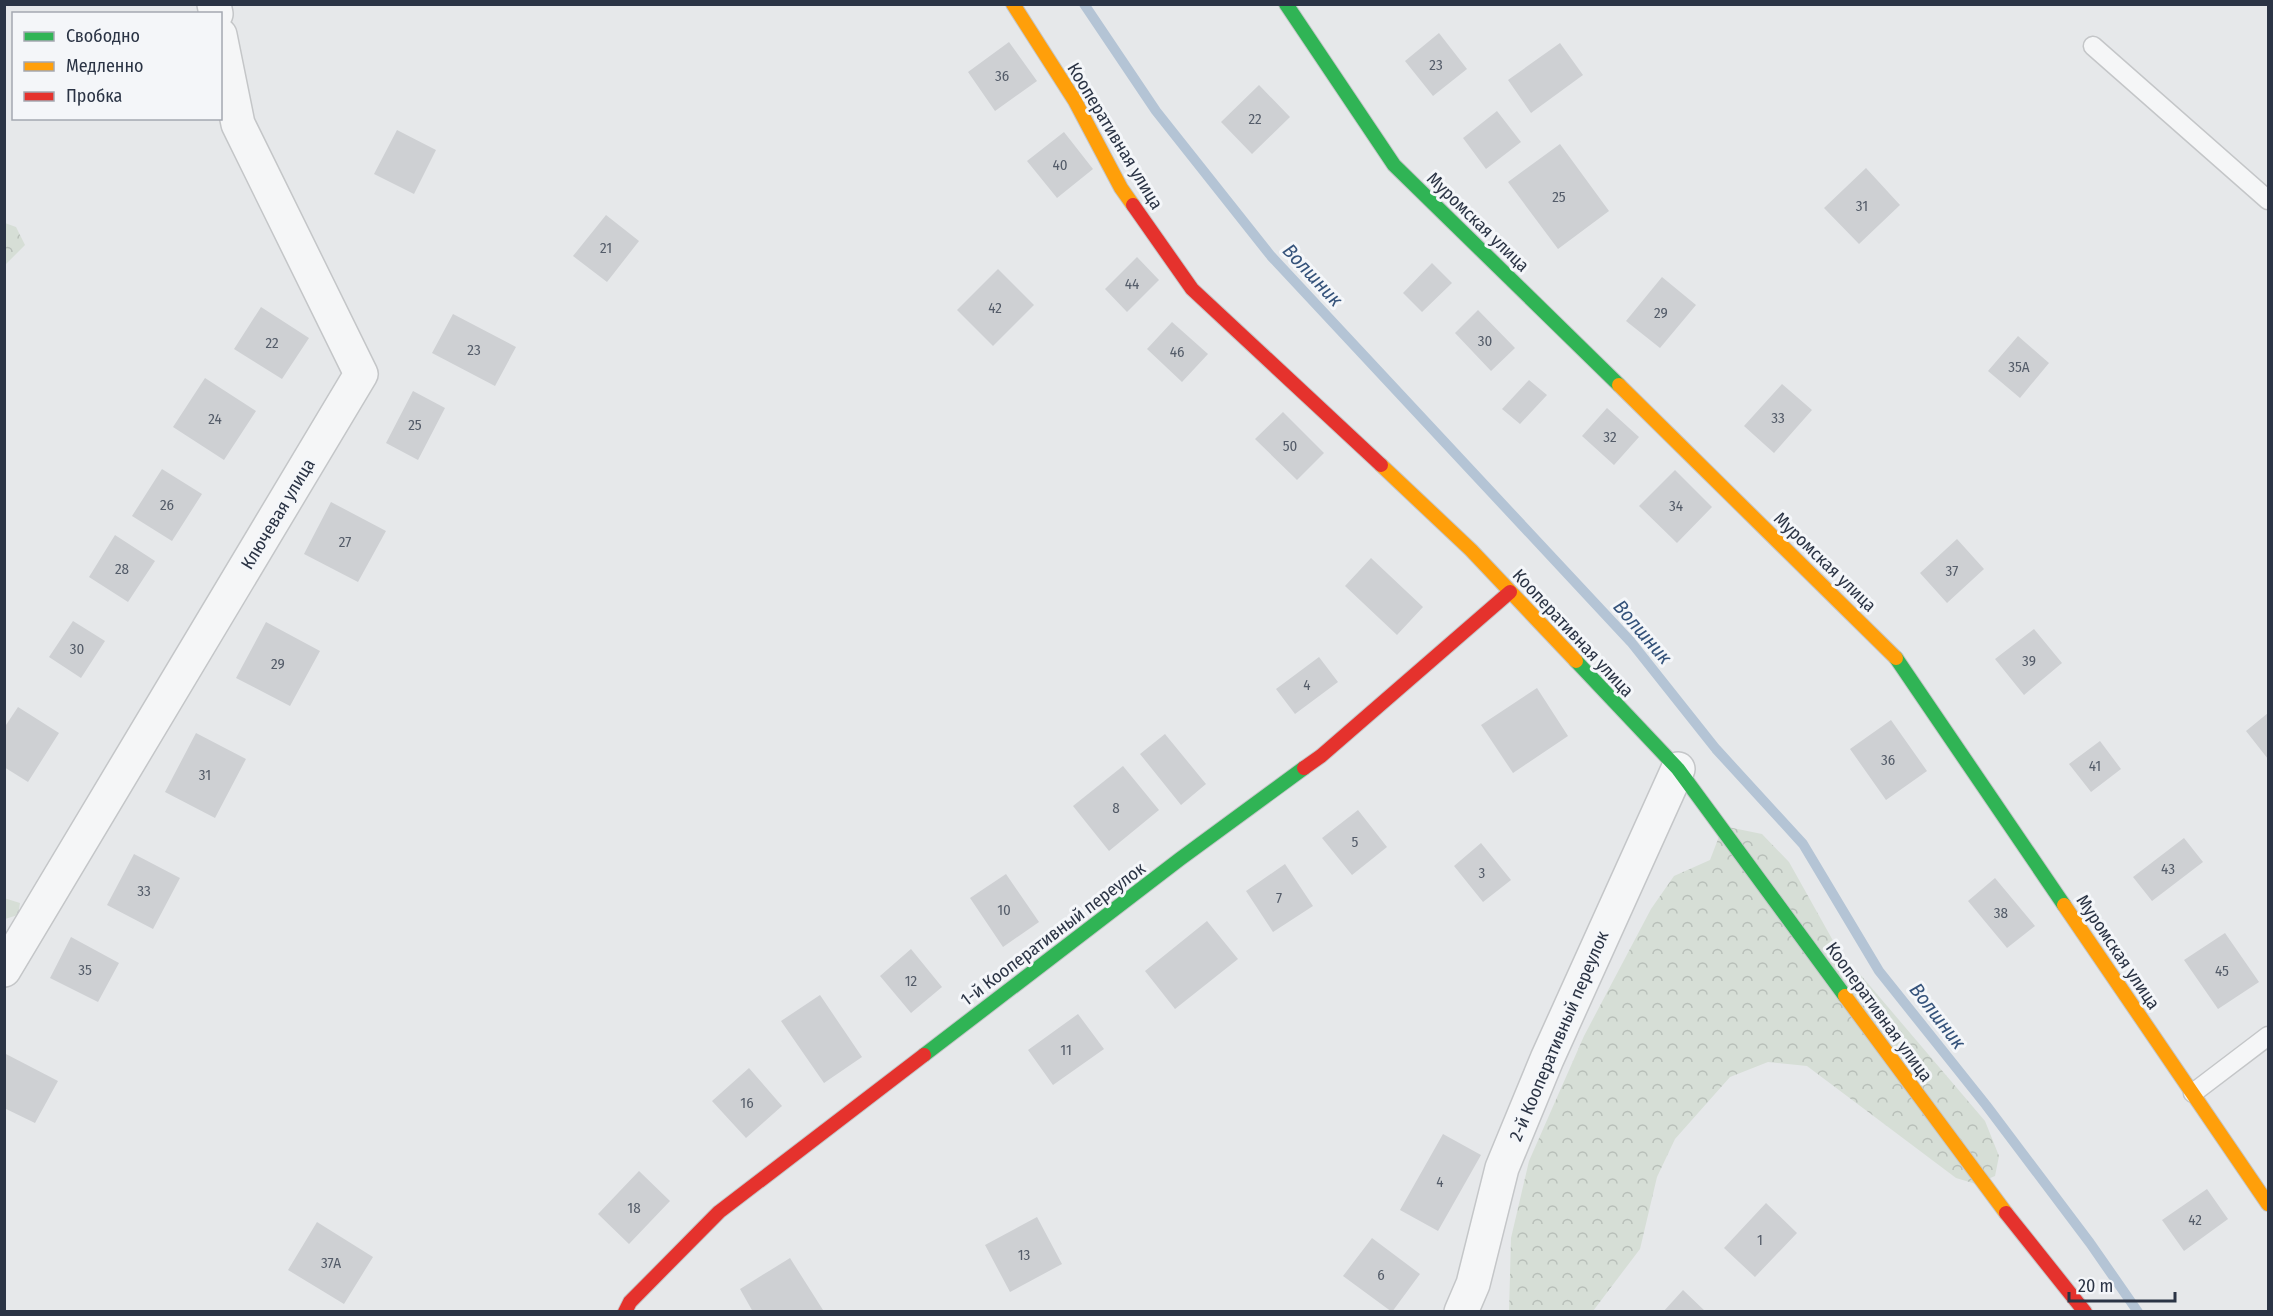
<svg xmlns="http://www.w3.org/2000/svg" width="2273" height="1316" font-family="'Fira Sans Condensed',sans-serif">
<defs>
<pattern id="forest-crowns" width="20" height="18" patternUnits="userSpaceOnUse" patternTransform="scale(1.5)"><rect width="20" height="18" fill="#d6ded6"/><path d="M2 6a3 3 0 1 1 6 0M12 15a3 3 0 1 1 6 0" fill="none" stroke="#b8bfb9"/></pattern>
</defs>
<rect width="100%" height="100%" fill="#e6e8ea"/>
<path fill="url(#forest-crowns)" d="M 5,223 L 16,227 L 25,245 L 5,265 Z
M 1723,826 L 1762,834 L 1789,862 L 1836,946 L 1985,1121 L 1999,1156 L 1995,1176 L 1976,1184 L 1956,1178 L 1807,1066 L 1768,1062 L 1730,1077 L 1675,1139 L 1657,1177 L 1640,1249 L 1593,1311 L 1509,1312 L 1511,1238 L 1529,1161 L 1584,1036 L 1651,909 L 1674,876 L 1710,860 Z
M 4,898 L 20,903 L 18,915 L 5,919 Z"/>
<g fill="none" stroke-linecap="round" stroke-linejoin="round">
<path stroke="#b4c4d5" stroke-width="10" d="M 1084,4 L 1156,111 L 1271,256 L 1631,642 L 1716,749 L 1803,844 L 1879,971 L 1986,1105 L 2090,1243 L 2138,1312"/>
</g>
<path fill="#ced0d3" d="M 1439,33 L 1467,69 L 1433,96 L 1405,61 Z
M 1009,42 L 1037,81 L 995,111 L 968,72 Z
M 1560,43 L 1583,75 L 1531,113 L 1508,80 Z
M 1259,85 L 1290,117 L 1252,154 L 1221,122 Z
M 1497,111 L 1521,142 L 1486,169 L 1463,138 Z
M 397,130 L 436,150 L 414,194 L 374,174 Z
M 1064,132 L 1093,169 L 1057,198 L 1027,161 Z
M 1560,144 L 1609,211 L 1558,249 L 1508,182 Z
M 1866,168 L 1900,205 L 1859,244 L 1824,208 Z
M 606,215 L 639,241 L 607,282 L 573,256 Z
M 1137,257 L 1159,280 L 1127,312 L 1105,289 Z
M 1432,263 L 1452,283 L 1422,312 L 1403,293 Z
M 998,269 L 1034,305 L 993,346 L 957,310 Z
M 1662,277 L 1696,305 L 1660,348 L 1626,321 Z
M 261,307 L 309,338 L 282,379 L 234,349 Z
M 1478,310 L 1515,348 L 1491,371 L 1455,333 Z
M 453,314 L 516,347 L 495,386 L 432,353 Z
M 1172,322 L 1208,354 L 1182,382 L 1147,349 Z
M 2018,336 L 2049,363 L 2020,398 L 1988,371 Z
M 205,378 L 256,411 L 224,460 L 173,427 Z
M 1529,380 L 1547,395 L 1520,424 L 1502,409 Z
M 1782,384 L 1812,410 L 1774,453 L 1744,426 Z
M 413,391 L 445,408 L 418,460 L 386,443 Z
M 1607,408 L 1639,437 L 1614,465 L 1582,436 Z
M 1283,412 L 1324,453 L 1297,480 L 1255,439 Z
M 162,469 L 202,494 L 172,541 L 132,516 Z
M 1675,470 L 1712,507 L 1677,543 L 1639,506 Z
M 331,502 L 386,531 L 358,582 L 304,554 Z
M 115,535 L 155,561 L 128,602 L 89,577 Z
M 1957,539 L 1984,569 L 1947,603 L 1920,573 Z
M 1371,558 L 1423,607 L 1397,635 L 1345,586 Z
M 73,621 L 105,641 L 81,678 L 49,657 Z
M 266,622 L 320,651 L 290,706 L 236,678 Z
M 2034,629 L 2062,663 L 2024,695 L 1995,659 Z
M 1319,657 L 1338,682 L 1295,714 L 1276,689 Z
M 1537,688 L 1568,736 L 1513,773 L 1481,725 Z
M 18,707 L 59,733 L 28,782 L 4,767 L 4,728 Z
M 2268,713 L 2268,759 L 2246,731 Z
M 1891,720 L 1927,771 L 1886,800 L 1850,749 Z
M 196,733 L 246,759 L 215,818 L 165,792 Z
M 1165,734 L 1206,784 L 1181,805 L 1140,754 Z
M 2100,741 L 2121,769 L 2091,792 L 2069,764 Z
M 1123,766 L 1159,810 L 1109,851 L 1073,806 Z
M 1358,810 L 1387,847 L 1352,875 L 1322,838 Z
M 2184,838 L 2203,862 L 2152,901 L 2133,877 Z
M 1481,843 L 1511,880 L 1483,902 L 1454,866 Z
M 134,854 L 180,878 L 153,929 L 107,905 Z
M 1285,864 L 1313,906 L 1273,932 L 1246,891 Z
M 1006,874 L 1039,922 L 1003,947 L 970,898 Z
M 1995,878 L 2035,926 L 2007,948 L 1968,901 Z
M 1207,921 L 1238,959 L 1175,1009 L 1145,971 Z
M 2225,933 L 2259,982 L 2218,1009 L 2184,960 Z
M 71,937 L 119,963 L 98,1002 L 50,978 Z
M 911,949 L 942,987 L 911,1013 L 880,976 Z
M 820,995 L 862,1057 L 824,1083 L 781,1021 Z
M 1078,1014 L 1104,1049 L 1053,1085 L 1028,1050 Z
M 4,1053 L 58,1081 L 35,1123 L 4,1108 Z
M 749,1068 L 782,1106 L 746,1138 L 712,1101 Z
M 1443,1134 L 1481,1155 L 1438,1231 L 1400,1210 Z
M 639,1171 L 670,1201 L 629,1244 L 598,1214 Z
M 2207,1189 L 2228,1219 L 2184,1251 L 2162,1220 Z
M 1766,1203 L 1797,1233 L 1755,1277 L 1724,1248 Z
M 1037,1217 L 1062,1264 L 1010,1292 L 985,1245 Z
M 317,1222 L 373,1257 L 344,1304 L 288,1270 Z
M 1372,1238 L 1420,1274 L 1392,1312 L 1343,1276 Z
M 790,1258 L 823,1310 L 753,1312 L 740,1289 Z
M 1683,1290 L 1706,1312 L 1663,1312 Z"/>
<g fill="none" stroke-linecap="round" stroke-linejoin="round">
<g stroke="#c4c6c8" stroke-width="21">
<path id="lane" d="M 2093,46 L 2268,200
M 2193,1093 L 2268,1036"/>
</g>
<g stroke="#c4c6c8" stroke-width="36">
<path id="street" d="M 214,4 L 216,14
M 4,970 L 361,374 L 238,124 L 220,35
M 1461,1312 L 1473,1284 L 1502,1168 L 1547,1059 L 1678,769"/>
</g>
<g stroke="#c4c6c8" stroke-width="16">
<path id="fast" d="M 1286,4 L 1394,165 L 1619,385
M 1896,658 L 2064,905
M 1576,661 L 1678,769 L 1845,996
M 924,1055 L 1180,859 L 1304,768"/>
</g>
<g stroke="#c4c6c8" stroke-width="16">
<path id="slow" d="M 1013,4 L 1075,101 L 1121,188 L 1133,205
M 1619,385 L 1896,658
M 1381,465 L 1471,550 L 1576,661
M 2064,905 L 2268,1204
M 1845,996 L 2006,1213"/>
</g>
<g stroke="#c4c6c8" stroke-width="16">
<path id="jam" d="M 1133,205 L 1192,289 L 1381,465
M 1304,768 L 1321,756 L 1510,592
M 2006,1213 L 2085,1312
M 625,1312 L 630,1302 L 719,1212 L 924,1055"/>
</g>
<use href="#lane" stroke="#f5f6f7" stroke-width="18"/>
<use href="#street" stroke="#f5f6f7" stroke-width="33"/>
<use href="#fast" stroke="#30b455" stroke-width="14"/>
<use href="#slow" stroke="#ff9f0a" stroke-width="14"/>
<use href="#jam" stroke="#e5322d" stroke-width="14"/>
</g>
<g text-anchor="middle" stroke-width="6" stroke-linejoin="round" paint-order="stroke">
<g font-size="15" fill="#545c69">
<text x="1436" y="70">23</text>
<text x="1002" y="81">36</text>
<text x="1255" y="124">22</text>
<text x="1060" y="170">40</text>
<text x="1559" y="202">25</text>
<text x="1862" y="211">31</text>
<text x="606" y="253">21</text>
<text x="1132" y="289">44</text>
<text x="995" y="313">42</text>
<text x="1661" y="318">29</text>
<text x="1485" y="346">30</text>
<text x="272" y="348">22</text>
<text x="474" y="355">23</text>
<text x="1177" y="357">46</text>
<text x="2019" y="372">35А</text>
<text x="1778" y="423">33</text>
<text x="215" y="424">24</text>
<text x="415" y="430">25</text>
<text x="1610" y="442">32</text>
<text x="1290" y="451">50</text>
<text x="167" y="510">26</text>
<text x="1676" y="511">34</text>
<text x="345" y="547">27</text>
<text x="122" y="574">28</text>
<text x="1952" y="576">37</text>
<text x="77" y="654">30</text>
<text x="2029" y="666">39</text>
<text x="278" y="669">29</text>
<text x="1307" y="690">4</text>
<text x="1888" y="765">36</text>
<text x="2095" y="771">41</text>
<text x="205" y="780">31</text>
<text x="1116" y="813">8</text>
<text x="1355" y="847">5</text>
<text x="2168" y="874">43</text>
<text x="1482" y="878">3</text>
<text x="144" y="896">33</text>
<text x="1279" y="903">7</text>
<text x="1004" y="915">10</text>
<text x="2001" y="918">38</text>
<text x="85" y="975">35</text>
<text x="2222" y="976">45</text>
<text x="911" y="986">12</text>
<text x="1066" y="1055">11</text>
<text x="747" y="1108">16</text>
<text x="1440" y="1187">4</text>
<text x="634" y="1213">18</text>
<text x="2195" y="1225">42</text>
<text x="1760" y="1245">1</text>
<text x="1024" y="1260">13</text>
<text x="331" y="1268">37А</text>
<text x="1381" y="1280">6</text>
</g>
<g font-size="18" fill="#2b3445" stroke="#f4f6f9">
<text transform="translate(1115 136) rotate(59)" y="6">Кооперативная улица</text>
<text transform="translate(1478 222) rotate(44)" y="6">Муромская улица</text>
<text transform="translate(278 514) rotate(-59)" y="6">Ключевая улица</text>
<text transform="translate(1825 562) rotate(44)" y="6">Муромская улица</text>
<text transform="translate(1573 633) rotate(47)" y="6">Кооперативная улица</text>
<text transform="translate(1053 934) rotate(-37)" y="6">1-й Кооперативный переулок</text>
<text transform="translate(2118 952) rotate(56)" y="6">Муромская улица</text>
<text transform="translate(1879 1012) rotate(54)" y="6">Кооперативная улица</text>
<text transform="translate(1559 1036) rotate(-67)" y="6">2-й Кооперативный переулок</text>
</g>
<g font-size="20" font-style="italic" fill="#34527a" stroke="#f4f6f9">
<text transform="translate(1313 275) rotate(47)" y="7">Волшник</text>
<text transform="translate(1643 632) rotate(49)" y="7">Волшник</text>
<text transform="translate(1938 1016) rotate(52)" y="7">Волшник</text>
</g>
</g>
<rect width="2273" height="1316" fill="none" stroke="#2b3445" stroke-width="12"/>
<rect x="12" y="12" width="210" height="108" fill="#f4f6f9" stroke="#a4a8b1" stroke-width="1.5"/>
<rect x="24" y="32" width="30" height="9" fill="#30b455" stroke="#a4a8b1" stroke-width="1.5"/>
<text x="66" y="42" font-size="18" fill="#2b3445">Свободно</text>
<rect x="24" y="62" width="30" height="9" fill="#ff9f0a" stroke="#a4a8b1" stroke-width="1.5"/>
<text x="66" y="72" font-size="18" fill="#2b3445">Медленно</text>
<rect x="24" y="92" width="30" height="9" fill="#e5322d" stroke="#a4a8b1" stroke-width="1.5"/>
<text x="66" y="102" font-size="18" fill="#2b3445">Пробка</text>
<path d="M2069 1292v9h106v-9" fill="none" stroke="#2b3445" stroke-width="3"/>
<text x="2078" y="1292" font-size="18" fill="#2b3445" stroke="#f4f6f9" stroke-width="4.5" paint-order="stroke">20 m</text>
</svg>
